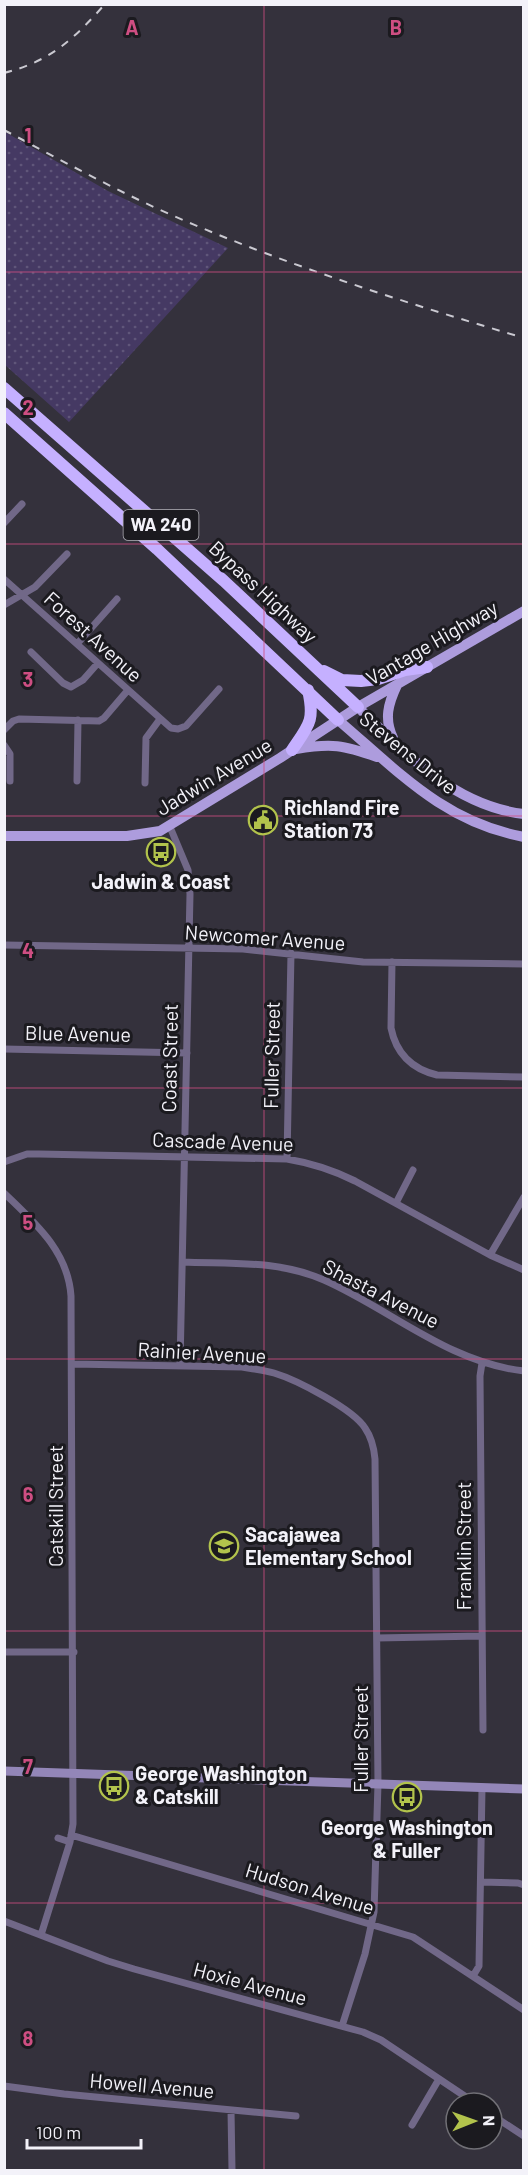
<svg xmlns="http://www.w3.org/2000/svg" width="528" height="2175" font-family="Barlow,sans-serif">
<defs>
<pattern id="grass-dots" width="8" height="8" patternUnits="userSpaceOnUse" patternTransform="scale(1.5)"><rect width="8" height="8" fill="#453963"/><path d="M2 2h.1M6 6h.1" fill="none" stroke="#60567a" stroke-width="1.8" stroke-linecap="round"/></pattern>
</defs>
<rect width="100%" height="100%" fill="#34313c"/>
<path fill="url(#grass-dots)" d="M 5,132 L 108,191 L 228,248 L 69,422 L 5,365 Z"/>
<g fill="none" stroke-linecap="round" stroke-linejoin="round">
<path stroke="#716888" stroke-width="7" d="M 4,523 L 22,504
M 4,579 L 171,728 L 178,729 L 186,726 L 219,689
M 4,605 L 35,587 L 67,554
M 77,644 L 117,599
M 31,652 L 63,683 L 71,687 L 83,680 L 98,663
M 4,730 L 13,721 L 19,719 L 99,721 L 104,718 L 128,690
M 4,745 L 10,754 L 10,781
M 77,781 L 78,720
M 145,783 L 146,738 L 160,719
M 170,827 L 188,870 L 190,894 L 180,1366
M 4,945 L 243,949 L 363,962 L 524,964
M 392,962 L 391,1028 C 396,1053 412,1069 437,1075 L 524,1077
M 4,1049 L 187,1053
M 287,1159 L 291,953
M 4,1162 L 27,1154 L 39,1154 L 287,1159 C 311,1163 333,1170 355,1181 L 490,1255 L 524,1270
M 4,1193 C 35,1223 68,1251 71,1296 L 73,1824 L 70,1842 L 41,1935
M 396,1203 L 413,1170
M 490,1255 L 524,1197
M 183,1262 C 231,1264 278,1260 324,1280 C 390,1309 449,1363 524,1371
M 482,1363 L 480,1376 L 483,1730
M 72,1364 L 242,1367 C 253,1369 264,1370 274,1373 C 297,1380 353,1409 365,1428 C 372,1438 374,1448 375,1459 L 378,1784 L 374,1912 L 365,1954 L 342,2026
M 377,1638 L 481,1636
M 4,1652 L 74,1652
M 71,1835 L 413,1937 L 524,2010
M 58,1838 L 70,1842
M 481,1882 L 518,1883 L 524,1885
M 4,1921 L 108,1961 L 134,1969 L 363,2032 L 381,2040 L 475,2103
M 473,1976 L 479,1966 L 482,1788
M 4,2086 L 64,2094 L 296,2116
M 231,2110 L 232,2170
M 492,2115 L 524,2136
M 412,2125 L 439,2079"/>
<path stroke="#9386b8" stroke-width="9" d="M 4,1771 L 524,1789"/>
<path stroke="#ad9cdd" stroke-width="10" d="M 358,707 C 404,753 455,806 524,814
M 338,720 C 397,770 443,822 524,837
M 393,738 C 384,719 388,704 397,685
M 296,749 C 332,743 343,745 377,757
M 4,836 L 127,836 L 160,831 L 280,758 L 358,707 L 524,611"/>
<path stroke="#c5b0ff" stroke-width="12" d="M 4,388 L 224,581 L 358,707
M 4,413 L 157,549 L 338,720
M 324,671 L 342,680 L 361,681 L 378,679 L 405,670 L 427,667
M 292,750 C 309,725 315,721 308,690"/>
<path stroke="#cac9d1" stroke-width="2" stroke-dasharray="8 8" stroke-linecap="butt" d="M 4,73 C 51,61 74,39 105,4
M 4,130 C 55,157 106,185 158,209 C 276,262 400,301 524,338"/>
</g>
<path fill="none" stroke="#ce4e82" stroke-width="1.5" stroke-opacity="0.55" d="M 264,4 L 264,2170M 4,272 L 524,272M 4,544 L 524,544M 4,816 L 524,816M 4,1088 L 524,1088M 4,1359 L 524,1359M 4,1631 L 524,1631M 4,1903 L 524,1903"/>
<defs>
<g id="civic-ring" transform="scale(1.5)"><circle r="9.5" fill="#1b1a1f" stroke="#b2c34c" stroke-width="1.5"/><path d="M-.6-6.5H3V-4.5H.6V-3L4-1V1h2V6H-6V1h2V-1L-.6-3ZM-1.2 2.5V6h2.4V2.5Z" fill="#b2c34c"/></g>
<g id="bus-ring" transform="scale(1.5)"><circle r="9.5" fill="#1b1a1f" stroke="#b2c34c" stroke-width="1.5"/><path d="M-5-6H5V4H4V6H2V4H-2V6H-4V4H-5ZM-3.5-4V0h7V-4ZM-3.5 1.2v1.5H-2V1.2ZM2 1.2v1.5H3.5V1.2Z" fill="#b2c34c"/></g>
<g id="school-ring" transform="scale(1.5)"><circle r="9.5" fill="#1b1a1f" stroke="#b2c34c" stroke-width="1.5"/><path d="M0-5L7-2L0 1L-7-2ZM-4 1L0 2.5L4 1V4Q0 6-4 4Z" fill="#b2c34c"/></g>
</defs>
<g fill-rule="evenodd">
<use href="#civic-ring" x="263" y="820"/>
<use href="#bus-ring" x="161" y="852"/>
<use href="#school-ring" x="224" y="1546"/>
<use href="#bus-ring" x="114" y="1786"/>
<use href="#bus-ring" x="407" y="1797"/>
</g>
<g text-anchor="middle" stroke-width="6" stroke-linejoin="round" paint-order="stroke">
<rect fill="#1b1a1f" stroke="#b2b1b8" stroke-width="1.5" x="123.5" y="510" width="75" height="30" rx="4.5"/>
<g font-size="18" font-weight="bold" fill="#f3f2f9">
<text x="161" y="531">WA 240</text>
</g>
<g font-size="20" fill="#f3f2f9" stroke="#1b1a1f">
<text transform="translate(263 592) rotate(43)" y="7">Bypass Highway</text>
<text transform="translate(93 637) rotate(42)" y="7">Forest Avenue</text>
<text transform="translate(432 643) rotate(-30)" y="7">Vantage Highway</text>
<text transform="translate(408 753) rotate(39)" y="7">Stevens Drive</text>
<text transform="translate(214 777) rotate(-31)" y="7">Jadwin Avenue</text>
<text transform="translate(265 938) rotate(4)" y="7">Newcomer Avenue</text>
<text transform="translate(78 1034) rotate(1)" y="7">Blue Avenue</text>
<text transform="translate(272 1055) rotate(-89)" y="7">Fuller Street</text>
<text transform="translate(170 1058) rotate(-89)" y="7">Coast Street</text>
<text transform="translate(223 1142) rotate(2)" y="7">Cascade Avenue</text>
<text transform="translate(381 1294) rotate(27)" y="7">Shasta Avenue</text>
<text transform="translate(202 1353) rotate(3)" y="7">Rainier Avenue</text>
<text transform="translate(56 1506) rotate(-90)" y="7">Catskill Street</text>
<text transform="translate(464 1546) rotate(-90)" y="7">Franklin Street</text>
<text transform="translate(361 1739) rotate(-90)" y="7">Fuller Street</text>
<text transform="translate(310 1889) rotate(17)" y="7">Hudson Avenue</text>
<text transform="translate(250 1984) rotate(15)" y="7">Hoxie Avenue</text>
<text transform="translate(152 2086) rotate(5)" y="7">Howell Avenue</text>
</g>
<g font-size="20" font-weight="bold" fill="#f3f2f9" stroke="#1b1a1f" text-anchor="start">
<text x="284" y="815">Richland Fire<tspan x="284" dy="23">Station 73</tspan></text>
<text x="161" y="889" text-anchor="middle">Jadwin &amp; Coast</text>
<text x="245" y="1542">Sacajawea<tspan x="245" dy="23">Elementary School</tspan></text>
<text x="135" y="1781">George Washington<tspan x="135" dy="23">&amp; Catskill</tspan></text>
<text x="407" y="1835" text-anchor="middle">George Washington<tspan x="407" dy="23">&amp; Fuller</tspan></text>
</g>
</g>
<g font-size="20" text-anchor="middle" font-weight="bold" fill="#ce4e82" stroke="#1b1a1f" stroke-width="6" stroke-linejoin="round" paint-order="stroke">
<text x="132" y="35">A</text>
<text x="396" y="35">B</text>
<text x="28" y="143">1</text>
<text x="28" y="415">2</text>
<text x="28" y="687">3</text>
<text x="28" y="958">4</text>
<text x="28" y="1230">5</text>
<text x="28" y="1502">6</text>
<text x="28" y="1774">7</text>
<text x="28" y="2046">8</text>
</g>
<rect width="528" height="2175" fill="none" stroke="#f3f2f9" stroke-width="12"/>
<g transform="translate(474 2121) rotate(89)"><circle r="28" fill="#1b1a1f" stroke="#717076" stroke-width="1.5"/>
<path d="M0-4.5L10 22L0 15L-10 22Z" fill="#b2c34c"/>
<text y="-9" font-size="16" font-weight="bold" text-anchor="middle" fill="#f3f2f9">N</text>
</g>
<path d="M27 2139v9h114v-9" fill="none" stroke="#f3f2f9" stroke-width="3"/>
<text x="36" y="2139" font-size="18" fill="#f3f2f9" stroke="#1b1a1f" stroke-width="4.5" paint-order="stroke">100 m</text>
</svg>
